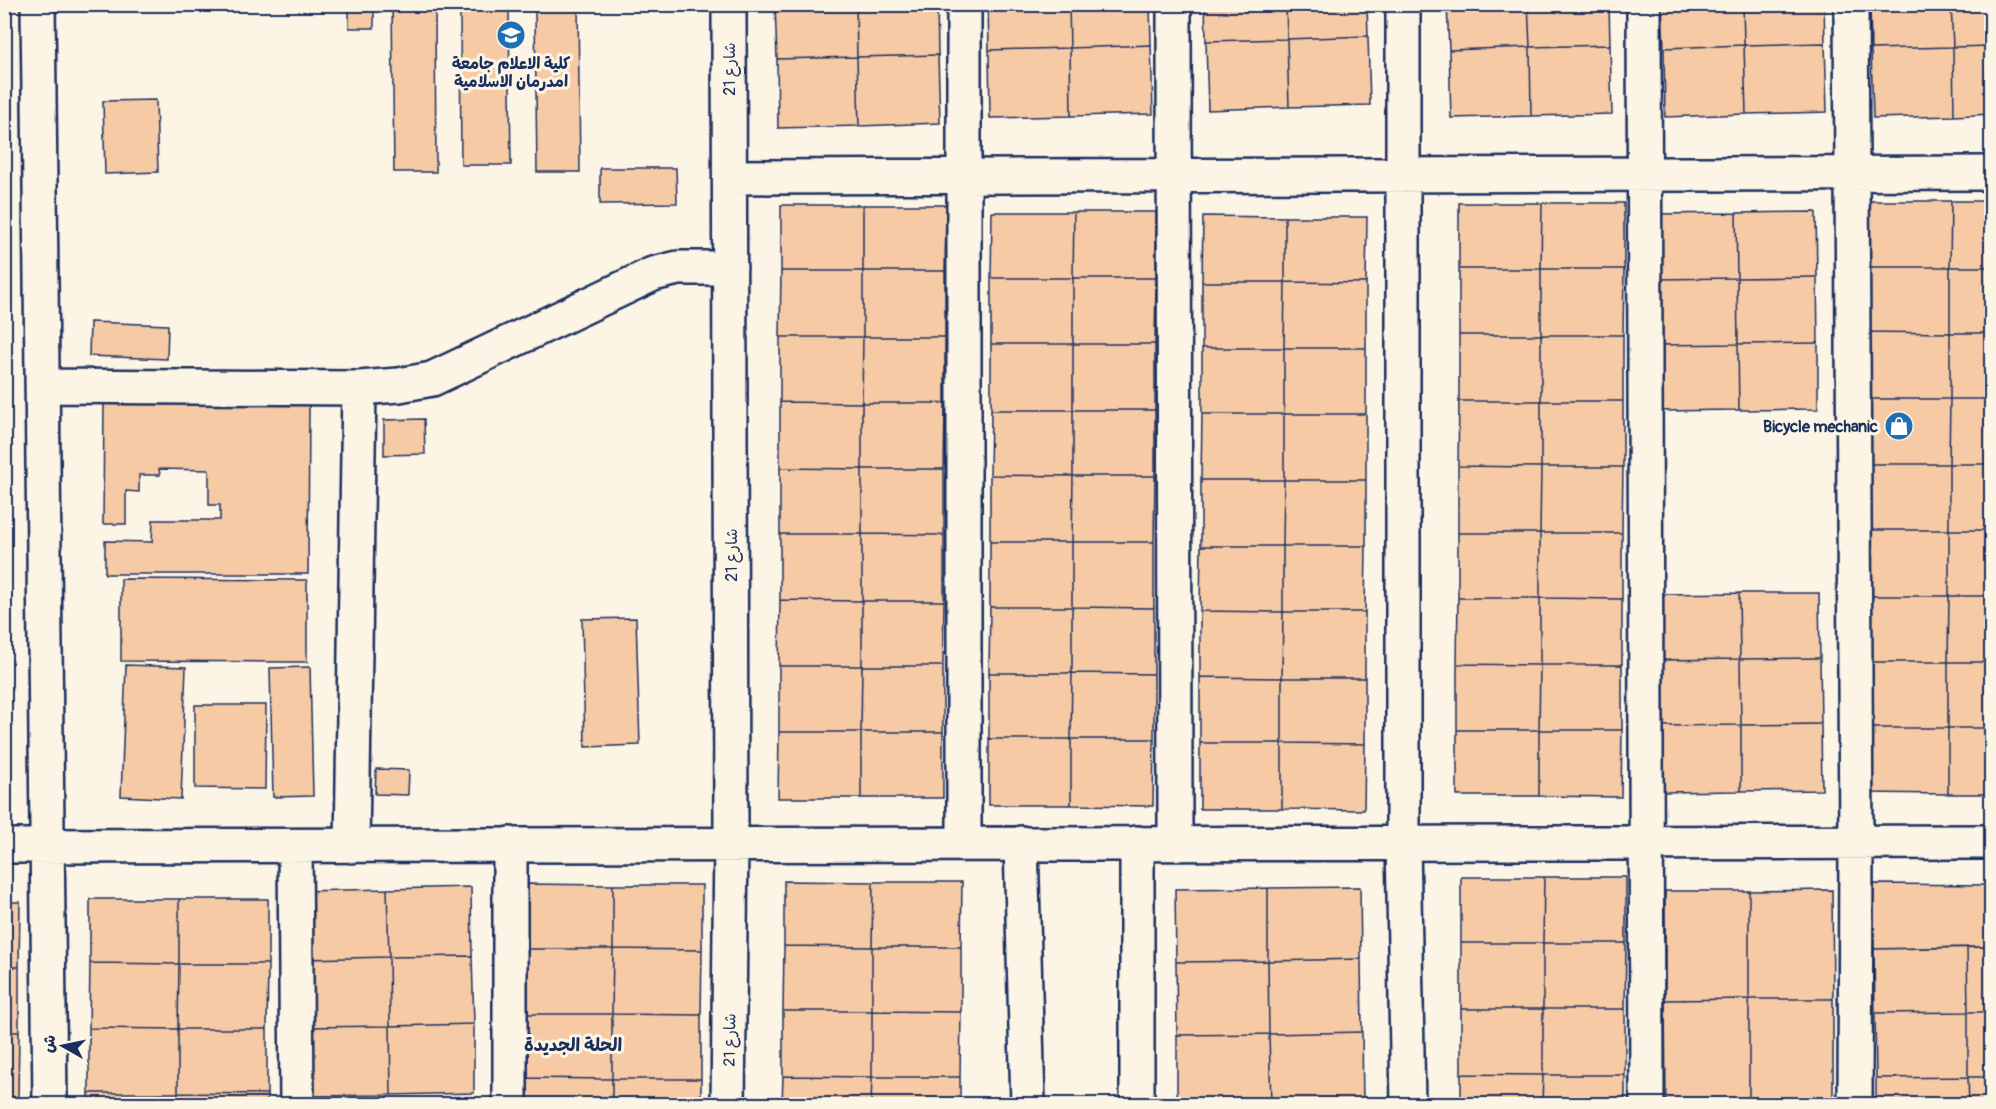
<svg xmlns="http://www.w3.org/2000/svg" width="1996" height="1109" font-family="Pangolin,'Playpen Sans Arabic',sans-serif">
<rect width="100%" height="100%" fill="#fcf5e5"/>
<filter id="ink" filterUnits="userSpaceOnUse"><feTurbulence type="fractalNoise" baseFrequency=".0167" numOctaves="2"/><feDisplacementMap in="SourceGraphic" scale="12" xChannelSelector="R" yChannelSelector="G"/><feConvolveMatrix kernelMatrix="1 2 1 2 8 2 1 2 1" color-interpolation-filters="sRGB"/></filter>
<g filter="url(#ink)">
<path fill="#f6caa5" stroke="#1b2f5e" stroke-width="1.5" d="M 349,4 L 374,4 L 374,28 L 349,28 Z
M 392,4 L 578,4 L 580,172 L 537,172 L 535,11 L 509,11 L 511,165 L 461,165 L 460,11 L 435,11 L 436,172 L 394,172 Z
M 775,4 L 856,4 L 857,57 L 777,59 Z
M 856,4 L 937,4 L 938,55 L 857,57 Z
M 988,4 L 1069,4 L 1070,48 L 989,50 Z
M 1069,4 L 1150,4 L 1151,45 L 1070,48 Z
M 1205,4 L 1286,4 L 1287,39 L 1206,41 Z
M 1286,4 L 1367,4 L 1368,36 L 1287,39 Z
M 1447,4 L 1528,4 L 1530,47 L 1449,50 Z
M 1528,4 L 1609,4 L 1610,45 L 1530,47 Z
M 1662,4 L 1743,4 L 1744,45 L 1664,48 Z
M 1743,4 L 1824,4 L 1825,43 L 1744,45 Z
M 1870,4 L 1951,4 L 1953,47 L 1871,49 Z
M 1951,4 L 1992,4 L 1992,46 L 1953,47 Z
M 1368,36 L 1370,105 L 1289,107 L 1287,39 Z
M 1287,39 L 1289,107 L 1208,110 L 1206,41 Z
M 1825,43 L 1827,112 L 1746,114 L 1744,45 Z
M 1151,45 L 1153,114 L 1071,116 L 1070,48 Z
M 1610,45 L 1612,114 L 1531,116 L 1530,47 Z
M 1744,45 L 1746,114 L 1665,117 L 1664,48 Z
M 1992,46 L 1992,114 L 1954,116 L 1953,47 Z
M 1530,47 L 1531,116 L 1451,118 L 1449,50 Z
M 1953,47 L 1954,116 L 1873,118 L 1871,49 Z
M 1070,48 L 1071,116 L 990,118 L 989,50 Z
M 938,55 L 940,123 L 859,126 L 857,57 Z
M 857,57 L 859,126 L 778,128 L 777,59 Z
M 156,100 L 158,172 L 105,174 L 103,101 Z
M 600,168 L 676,168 L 677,203 L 600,204 Z
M 1868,201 L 1951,201 L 1950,267 L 1868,267 Z
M 1951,201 L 1992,201 L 1992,267 L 1950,267 Z
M 1459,203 L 1542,203 L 1541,269 L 1459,269 Z
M 1542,203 L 1624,203 L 1624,269 L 1541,269 Z
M 781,205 L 863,205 L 863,271 L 781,271 Z
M 863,205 L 946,205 L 945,271 L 863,271 Z
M 992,212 L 1074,212 L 1073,278 L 991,278 Z
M 1074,212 L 1156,212 L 1156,278 L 1073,278 Z
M 1816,212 L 1817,277 L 1737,278 L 1736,213 Z
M 1736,213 L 1737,278 L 1657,279 L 1657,214 Z
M 1203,216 L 1285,217 L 1285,282 L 1202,282 Z
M 1285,217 L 1367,217 L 1366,283 L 1285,282 Z
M 1868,267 L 1950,267 L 1950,333 L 1868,332 Z
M 1950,267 L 1992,267 L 1992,333 L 1950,333 Z
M 1459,269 L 1541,269 L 1541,335 L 1459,335 Z
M 1541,269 L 1624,269 L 1623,335 L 1541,335 Z
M 781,271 L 863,271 L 863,337 L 780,337 Z
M 863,271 L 945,271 L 945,337 L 863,337 Z
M 1817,277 L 1818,343 L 1738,344 L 1737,278 Z
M 991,278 L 1073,278 L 1073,344 L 991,344 Z
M 1073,278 L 1156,278 L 1155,344 L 1073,344 Z
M 1737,278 L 1738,344 L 1658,345 L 1657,279 Z
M 1202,282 L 1285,282 L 1284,348 L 1202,348 Z
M 1285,282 L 1366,283 L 1366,348 L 1284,348 Z
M 90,322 L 168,325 L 167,359 L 89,356 Z
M 1868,332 L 1950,333 L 1950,399 L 1867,399 Z
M 1950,333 L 1992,333 L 1992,399 L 1950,399 Z
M 1459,335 L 1541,335 L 1541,401 L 1459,401 Z
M 1541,335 L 1623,335 L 1623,401 L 1541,401 Z
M 780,337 L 863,337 L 862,403 L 780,402 Z
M 863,337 L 945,337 L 945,403 L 862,403 Z
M 1818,343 L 1818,409 L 1739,410 L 1738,344 Z
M 991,344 L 1073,344 L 1073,410 L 991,410 Z
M 1073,344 L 1155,344 L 1155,410 L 1073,410 Z
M 1738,344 L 1739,410 L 1658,411 L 1658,345 Z
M 1202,348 L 1284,348 L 1284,414 L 1202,414 Z
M 1284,348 L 1366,348 L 1366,414 L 1284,414 Z
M 1867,399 L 1950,399 L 1949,464 L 1867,464 Z
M 1950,399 L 1992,399 L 1992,464 L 1949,464 Z
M 1459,401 L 1541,401 L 1541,467 L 1458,466 Z
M 1541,401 L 1623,401 L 1623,467 L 1541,467 Z
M 104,402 L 309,403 L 308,574 L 105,574 L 105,541 L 152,542 L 153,520 L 220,520 L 220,505 L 209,505 L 209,470 L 159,469 L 160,475 L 139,475 L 139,492 L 126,491 L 126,524 L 103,524 Z
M 780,402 L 862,403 L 862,469 L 780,468 Z
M 862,403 L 945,403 L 944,469 L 862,469 Z
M 991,410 L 1073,410 L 1073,476 L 990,475 Z
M 1073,410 L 1155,410 L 1155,476 L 1073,476 Z
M 1202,414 L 1284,414 L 1284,480 L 1201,480 Z
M 1284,414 L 1366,414 L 1366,480 L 1284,480 Z
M 424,419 L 425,454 L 384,455 L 384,420 Z
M 1867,464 L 1949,464 L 1949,530 L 1867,530 Z
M 1949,464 L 1992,464 L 1992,530 L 1949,530 Z
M 1458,466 L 1541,467 L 1540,533 L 1458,533 Z
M 1541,467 L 1623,467 L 1622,533 L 1540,533 Z
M 780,468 L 862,469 L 862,534 L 780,534 Z
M 862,469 L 944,469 L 944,535 L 862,534 Z
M 990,475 L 1073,476 L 1072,542 L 990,542 Z
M 1073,476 L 1155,476 L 1154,542 L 1072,542 Z
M 1201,480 L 1284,480 L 1283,546 L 1201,546 Z
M 1284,480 L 1366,480 L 1366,546 L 1283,546 Z
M 1867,530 L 1949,530 L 1949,596 L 1867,596 Z
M 1949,530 L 1992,530 L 1992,596 L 1949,596 Z
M 1458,533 L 1540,533 L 1540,598 L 1458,598 Z
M 1540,533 L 1622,533 L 1622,599 L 1540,598 Z
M 780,534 L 862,534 L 862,601 L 780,600 Z
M 862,534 L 944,535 L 944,601 L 862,601 Z
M 990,542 L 1072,542 L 1072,607 L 990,607 Z
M 1072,542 L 1154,542 L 1154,608 L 1072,607 Z
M 1201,546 L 1283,546 L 1283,612 L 1200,611 Z
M 1283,546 L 1366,546 L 1365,612 L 1283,612 Z
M 121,579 L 307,580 L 307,662 L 121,661 Z
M 1739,593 L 1740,659 L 1660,660 L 1660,594 Z
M 1739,593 L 1819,593 L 1820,658 L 1740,659 Z
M 1867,596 L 1949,596 L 1948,662 L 1866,662 Z
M 1949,596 L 1992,596 L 1992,662 L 1948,662 Z
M 1458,598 L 1540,598 L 1540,665 L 1457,664 Z
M 1540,598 L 1622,599 L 1622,665 L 1540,665 Z
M 780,600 L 862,601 L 862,666 L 779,666 Z
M 862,601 L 944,601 L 943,666 L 862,666 Z
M 990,607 L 1072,607 L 1072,673 L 989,673 Z
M 1072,607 L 1154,608 L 1154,674 L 1072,673 Z
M 1200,611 L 1283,612 L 1282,678 L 1200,677 Z
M 1283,612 L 1365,612 L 1365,678 L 1282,678 Z
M 636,618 L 640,745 L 585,747 L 582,619 Z
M 1820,658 L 1821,724 L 1741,725 L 1740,659 Z
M 1740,659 L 1741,725 L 1661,726 L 1660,660 Z
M 1866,662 L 1948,662 L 1948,728 L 1866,728 Z
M 1948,662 L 1992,662 L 1992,728 L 1948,728 Z
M 1457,664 L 1540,665 L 1539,730 L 1457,730 Z
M 126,665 L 186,667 L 181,799 L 121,796 Z
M 1540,665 L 1622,665 L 1622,730 L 1539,730 Z
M 779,666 L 862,666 L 861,732 L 779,732 Z
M 862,666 L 943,666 L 943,732 L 861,732 Z
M 310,667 L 313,796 L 273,797 L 270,668 Z
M 989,673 L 1072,673 L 1071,739 L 989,739 Z
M 1072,673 L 1154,674 L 1154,739 L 1071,739 Z
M 1200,677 L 1282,678 L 1282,743 L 1200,743 Z
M 1282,678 L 1365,678 L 1365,744 L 1282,743 Z
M 195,705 L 266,705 L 265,789 L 195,788 Z
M 1821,724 L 1822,790 L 1741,791 L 1741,725 Z
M 1741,725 L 1741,791 L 1661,792 L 1661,726 Z
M 1866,728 L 1948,728 L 1948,794 L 1866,793 Z
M 1948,728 L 1992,728 L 1992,794 L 1948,794 Z
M 1457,730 L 1539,730 L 1539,796 L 1457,796 Z
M 1539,730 L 1622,730 L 1621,797 L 1539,796 Z
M 779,732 L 861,732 L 861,798 L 778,798 Z
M 861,732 L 943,732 L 943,798 L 861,798 Z
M 989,739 L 1071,739 L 1071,805 L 989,805 Z
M 1071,739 L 1154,739 L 1153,806 L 1071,805 Z
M 1200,743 L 1282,743 L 1282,809 L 1200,809 Z
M 1282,743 L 1365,744 L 1364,810 L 1282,809 Z
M 376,769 L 409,770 L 408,795 L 375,794 Z
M 1461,877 L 1544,877 L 1543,943 L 1461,943 Z
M 1544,877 L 1626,877 L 1626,943 L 1543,943 Z
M 784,881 L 873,882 L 872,947 L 784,946 Z
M 873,882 L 962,882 L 961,947 L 872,947 Z
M 524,884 L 613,885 L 613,949 L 524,949 Z
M 1874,884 L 1992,885 L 1992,947 L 1874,949 Z
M 613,885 L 702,885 L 702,950 L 613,949 Z
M 471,887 L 472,956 L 389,957 L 387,889 Z
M 1360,887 L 1361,959 L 1268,961 L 1268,888 Z
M 1268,888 L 1268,961 L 1176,962 L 1175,889 Z
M 387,889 L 389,957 L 305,959 L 304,891 Z
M 1832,890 L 1833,999 L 1749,999 L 1749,891 Z
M 1665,891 L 1749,891 L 1749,999 L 1665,1000 Z
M 90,899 L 179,899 L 179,964 L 90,963 Z
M 179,899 L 268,899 L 268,964 L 179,964 Z
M 4,902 L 20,902 L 19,967 L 4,967 Z
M 1461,943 L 1543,943 L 1543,1009 L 1461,1009 Z
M 1543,943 L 1626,943 L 1625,1009 L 1543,1009 Z
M 784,946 L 872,947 L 872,1011 L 783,1011 Z
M 872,947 L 961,947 L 961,1012 L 872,1011 Z
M 1967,947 L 1992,947 L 1992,1012 L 1968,1012 Z
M 1967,947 L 1968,1012 L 1875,1013 L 1874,949 Z
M 524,949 L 613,949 L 612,1014 L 523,1014 Z
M 613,949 L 702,950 L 701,1015 L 612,1014 Z
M 472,956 L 474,1024 L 390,1026 L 389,957 Z
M 389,957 L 390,1026 L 306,1027 L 305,959 Z
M 1361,959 L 1362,1032 L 1269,1034 L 1268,961 Z
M 1268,961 L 1269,1034 L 1177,1035 L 1176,962 Z
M 90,963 L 179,964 L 178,1029 L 89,1028 Z
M 179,964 L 268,964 L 267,1029 L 178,1029 Z
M 4,967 L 19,967 L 19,1032 L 4,1032 Z
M 1749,999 L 1749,1104 L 1666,1104 L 1665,1000 Z
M 1749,999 L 1833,999 L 1833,1104 L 1749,1104 Z
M 1461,1009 L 1543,1009 L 1543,1075 L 1461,1074 Z
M 1543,1009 L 1625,1009 L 1625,1075 L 1543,1075 Z
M 783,1011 L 872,1011 L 872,1077 L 783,1076 Z
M 872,1011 L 961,1012 L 960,1077 L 872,1077 Z
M 1968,1012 L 1992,1012 L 1992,1077 L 1968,1077 Z
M 1968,1012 L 1968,1077 L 1876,1078 L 1875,1013 Z
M 523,1014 L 612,1014 L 612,1079 L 523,1078 Z
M 612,1014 L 701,1015 L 701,1079 L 612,1079 Z
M 474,1024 L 474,1093 L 391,1095 L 390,1026 Z
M 390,1026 L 391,1095 L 307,1096 L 306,1027 Z
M 89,1028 L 178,1029 L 178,1093 L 89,1093 Z
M 178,1029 L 267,1029 L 267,1094 L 178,1093 Z
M 4,1032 L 19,1032 L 18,1097 L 4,1097 Z
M 1362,1032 L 1363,1104 L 1271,1104 L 1269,1034 Z
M 1269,1034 L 1271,1104 L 1177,1104 L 1177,1035 Z
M 1461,1074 L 1543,1075 L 1542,1104 L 1461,1104 Z
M 1543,1075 L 1625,1075 L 1625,1104 L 1542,1104 Z
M 783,1076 L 872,1077 L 871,1104 L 782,1104 Z
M 872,1077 L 960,1077 L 960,1104 L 871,1104 Z
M 1968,1077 L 1992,1077 L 1992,1104 L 1969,1104 Z
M 1968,1077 L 1969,1104 L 1876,1104 L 1876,1078 Z
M 523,1078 L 612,1079 L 612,1104 L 523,1104 Z
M 612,1079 L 701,1079 L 701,1104 L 612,1104 Z
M 89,1093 L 178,1093 L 178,1104 L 89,1104 Z
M 178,1093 L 267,1094 L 267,1104 L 178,1104 Z
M 4,1097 L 18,1097 L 18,1104 L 4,1104 Z"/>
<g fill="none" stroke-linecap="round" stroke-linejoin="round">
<g stroke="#1b2f5e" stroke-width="38">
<path id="street" d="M 38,4 L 50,1104
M 1174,4 L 1175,843
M 1403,4 L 1403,842 L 1408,1104
M 1644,4 L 1647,1104
M 1851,4 L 1856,842 L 1855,1104
M 730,177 L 1992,173
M 43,386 L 359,388 L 399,385 L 432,379 L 653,274 L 678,268 L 730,268
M 964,843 L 964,4
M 1021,843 L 1028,1104
M 4,846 L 1992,842
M 352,846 L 359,388
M 295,847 L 297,1104
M 510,1104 L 510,844
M 728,1104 L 731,843 L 729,4
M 1137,1104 L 1137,843"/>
</g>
<use href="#street" stroke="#fcf5e5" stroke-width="33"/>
</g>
</g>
<defs>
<g id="university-disc" transform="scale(1.5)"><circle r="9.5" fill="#1f6fb2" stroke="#fcf5e5"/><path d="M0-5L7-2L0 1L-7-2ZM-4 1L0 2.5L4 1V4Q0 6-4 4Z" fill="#fff"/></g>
<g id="shop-disc" transform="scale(1.5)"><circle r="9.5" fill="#1f6fb2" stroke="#fcf5e5"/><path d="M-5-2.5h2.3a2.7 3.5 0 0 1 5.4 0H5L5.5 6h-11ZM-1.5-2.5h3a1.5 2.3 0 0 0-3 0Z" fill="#fff"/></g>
</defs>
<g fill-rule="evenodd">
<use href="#university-disc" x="511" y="35"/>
<use href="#shop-disc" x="1899" y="426"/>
</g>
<g text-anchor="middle" stroke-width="6" stroke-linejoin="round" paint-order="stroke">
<g font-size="16" font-weight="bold" fill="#1b2f5e" stroke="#fcf5e5">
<text x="511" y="69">كلية الاعلام جامعة<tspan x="511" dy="18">امدرمان الاسلامية</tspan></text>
<text x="1878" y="432" text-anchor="end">Bicycle mechanic</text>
</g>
<g font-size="16" fill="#1b2f5e" stroke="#fcf5e5">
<text transform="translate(729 69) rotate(-90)" y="6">شارع 21</text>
<text transform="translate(731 555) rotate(-90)" y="6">شارع 21</text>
<text transform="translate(729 1040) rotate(-89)" y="6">شارع 21</text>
</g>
<g font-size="18" font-weight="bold" fill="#1b2f5e" stroke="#fcf5e5">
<text x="573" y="1051">الحلة الجديدة</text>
</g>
</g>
<rect width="1996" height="1109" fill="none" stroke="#fcf5e5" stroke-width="24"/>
<rect x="12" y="12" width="1972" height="1085" fill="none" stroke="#1b2f5e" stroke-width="2" filter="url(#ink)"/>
<g transform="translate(63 1046) rotate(279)" stroke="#fcf5e5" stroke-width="4.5" paint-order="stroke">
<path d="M0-4.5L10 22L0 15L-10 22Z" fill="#1b2f5e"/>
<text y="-9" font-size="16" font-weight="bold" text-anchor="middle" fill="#1b2f5e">ش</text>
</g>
</svg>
